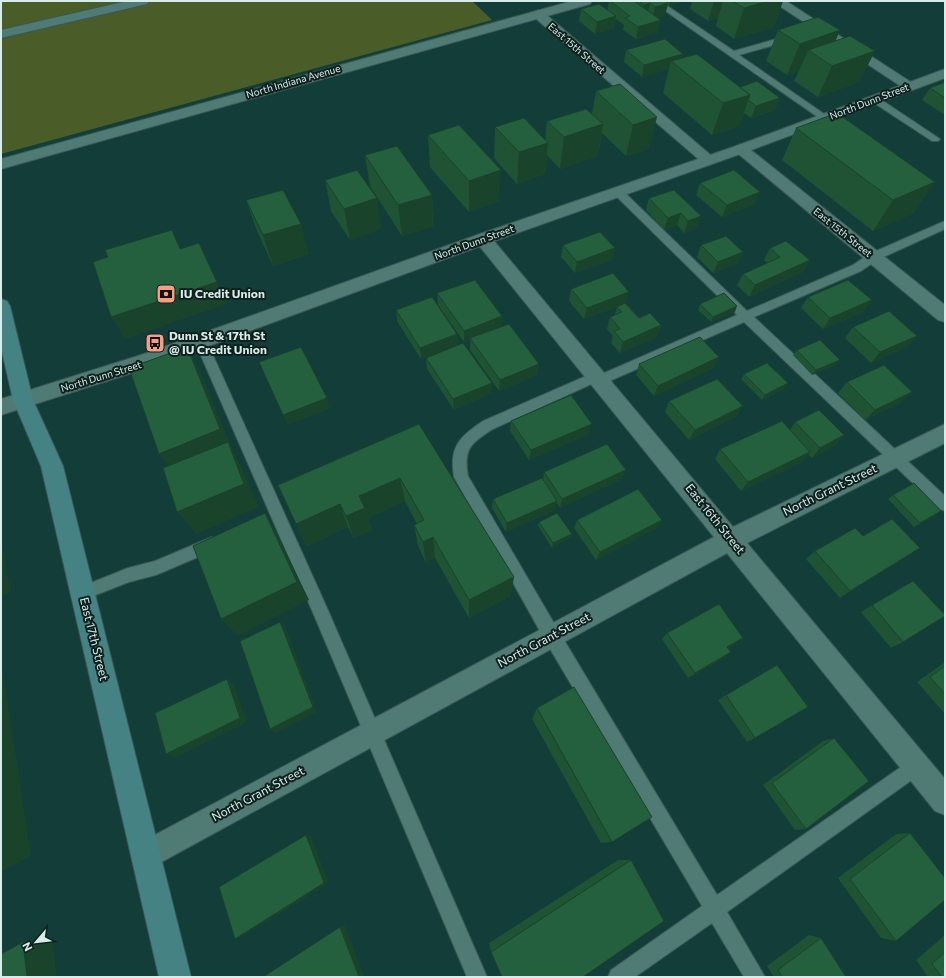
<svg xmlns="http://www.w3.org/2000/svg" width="946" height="978" font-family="Commissioner,sans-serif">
<rect width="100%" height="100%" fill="#133d38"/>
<path fill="#4a5d28" d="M 1,1 L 472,1 L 492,20 L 1,154 Z"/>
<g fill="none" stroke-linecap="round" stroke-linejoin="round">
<g stroke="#3a5854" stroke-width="2">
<path id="service" d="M 651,1 L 660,1 L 734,51 L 787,36 L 793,36 L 793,40 L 739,55 L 830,118 L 825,121 L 822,120 Z
M 874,96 L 877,97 L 940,139 L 938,141 L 932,141 L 871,101 L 869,99 Z
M 618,189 L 622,190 L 747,311 L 853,265 L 869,254 L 945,221 L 945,229 L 877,260 L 861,271 L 754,317 L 945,496 L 945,511 L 940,509 L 744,322 L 605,383 L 601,385 L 596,382 L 493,429 C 471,443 463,449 468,476 L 558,630 L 717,895 L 911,760 L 917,757 L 923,760 L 926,766 L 923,772 L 727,912 L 765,977 L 744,977 L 712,923 L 635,977 L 608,977 L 611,970 L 702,906 L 546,642 L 454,477 C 449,447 459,437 483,421 L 593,373 L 597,371 L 602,374 L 737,315 L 614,194 L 613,192 Z
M 201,337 L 205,339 L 207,342 L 327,608 L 487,977 L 467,977 L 314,615 L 195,342 L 197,339 Z
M 212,537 L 217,539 L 219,544 L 217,549 L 156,575 L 129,582 L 83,600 L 78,598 L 75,593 L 78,588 L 128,568 L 155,561 Z"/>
</g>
<g stroke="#3a5854" stroke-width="2">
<path id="minor" d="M 127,1 L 149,1 L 147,4 L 1,38 L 1,30 Z
M 772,1 L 786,1 L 917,86 L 915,89 L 905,89 Z
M 538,10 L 542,11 L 713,157 L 716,160 L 713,163 L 703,163 L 534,17 L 532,14 Z
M 741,144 L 746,146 L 945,305 L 945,322 L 938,320 L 736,152 L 733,149 L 736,146 Z
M 483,233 L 489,235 L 733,527 L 945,424 L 945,443 L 747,543 L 945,779 L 945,815 L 935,811 L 727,553 L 156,865 L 146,870 L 136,865 L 131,855 L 136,845 L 714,537 L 477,243 L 474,239 L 477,235 Z"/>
</g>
<g stroke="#3a5854" stroke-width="2">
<path id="tertiary" d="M 572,1 L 592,1 L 590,4 L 1,169 L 1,159 Z
M 945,69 L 945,78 L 746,152 L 489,243 L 157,365 L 1,415 L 1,399 L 144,354 L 477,235 L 736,146 Z"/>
</g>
<g stroke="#3a5854" stroke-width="2">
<path id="secondary" d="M 1,299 L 7,301 L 10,306 L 33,400 L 63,466 L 191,977 L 159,977 L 41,466 L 13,400 L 1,347 Z"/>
</g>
<use href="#service" fill="#507a74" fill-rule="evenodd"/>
<use href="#minor" fill="#507a74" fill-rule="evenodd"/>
<use href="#tertiary" fill="#507a74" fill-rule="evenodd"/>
<use href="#secondary" fill="#458284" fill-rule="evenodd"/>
</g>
<path fill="#1f5334" d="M 609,1 L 684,1 L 669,6 L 668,5 L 665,15 L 657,18 L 658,32 L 636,39 L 623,30 L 624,25 L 616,19 L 614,28 L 595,34 L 579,21 L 581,9 L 607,10 Z
M 692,1 L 783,1 L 774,27 L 734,39 L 716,26 L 718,18 L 708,21 L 690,9 Z
M 778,30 L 840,30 L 836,40 L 875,51 L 859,82 L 818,97 L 794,81 L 799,71 L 787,75 L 766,61 Z
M 626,50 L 683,54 L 682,58 L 740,87 L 780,98 L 775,110 L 751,118 L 744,113 L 739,126 L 712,135 L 663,93 L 669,69 L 642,77 L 624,62 Z
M 945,82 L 945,115 L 922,100 L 930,88 Z
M 620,84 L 649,149 L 626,156 L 602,133 L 598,156 L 560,169 L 547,155 L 545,174 L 517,184 L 494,158 L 495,127 L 545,140 L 547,121 L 592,114 L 596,91 Z
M 796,128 L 914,213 L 873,231 L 782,160 Z
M 428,135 L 499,201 L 469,212 L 430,167 Z
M 365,155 L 432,195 L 434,226 L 402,236 L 370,186 Z
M 325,180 L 377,198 L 381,229 L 350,240 L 331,211 Z
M 700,183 L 755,204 L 722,217 L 696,195 Z
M 674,190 L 697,228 L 684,233 L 677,225 L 664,230 L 646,210 L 649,198 Z
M 246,200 L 309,254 L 273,266 L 257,231 Z
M 563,245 L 615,248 L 612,260 L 575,273 L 561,257 Z
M 701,245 L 743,252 L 737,264 L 713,273 L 697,257 Z
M 770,248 L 810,260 L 803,272 L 749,297 L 737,285 L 743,274 L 767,263 L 764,260 Z
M 571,289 L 626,303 L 626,304 L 639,318 L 661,325 L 657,337 L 620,353 L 611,343 L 613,336 L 607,329 L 610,317 L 615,315 L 617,307 L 619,306 L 584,319 L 569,301 Z
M 437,293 L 502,316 L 501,327 L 539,364 L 537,375 L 499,391 L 470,350 L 470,340 L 464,342 L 438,305 Z
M 808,297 L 864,312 L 823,329 L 801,308 Z
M 700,304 L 735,312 L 711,322 L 698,310 Z
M 396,310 L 457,334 L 458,345 L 421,359 L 397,321 Z
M 853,327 L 917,336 L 907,347 L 871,363 L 845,338 Z
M 797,350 L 840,360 L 835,365 L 812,375 L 793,355 Z
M 426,358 L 492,383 L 492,393 L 454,410 L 427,369 Z
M 639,364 L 714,368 L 654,396 L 636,375 Z
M 744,374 L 784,389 L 762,400 L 741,379 Z
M 847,382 L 902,402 L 865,420 L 838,393 Z
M 669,401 L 737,416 L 689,440 L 665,412 Z
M 511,421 L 589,434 L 529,460 L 510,431 Z
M 795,422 L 844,435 L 836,445 L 812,458 L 808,454 L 802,462 L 741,491 L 715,459 L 720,449 L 790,430 Z
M 419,424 L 511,596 L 469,618 L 435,558 L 426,563 L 418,546 L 414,525 L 417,524 L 405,501 L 368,518 L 372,530 L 354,538 L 348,527 L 307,546 L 296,524 Z
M 626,470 L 622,479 L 560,508 L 556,502 L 555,510 L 506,532 L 492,508 L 493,499 L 543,479 L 544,472 Z
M 893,495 L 935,516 L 914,527 L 888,499 Z
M 577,520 L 662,520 L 657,528 L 596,560 L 574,528 Z
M 539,522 L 572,534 L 570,538 L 552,548 L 538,526 Z
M 815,551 L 908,556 L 840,598 L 806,559 Z
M 872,605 L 903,642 L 891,648 L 861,612 Z
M 667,633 L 736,644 L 728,648 L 731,652 L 724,658 L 688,678 L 662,639 Z
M 945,662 L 945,714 L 917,682 Z
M 726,695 L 755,738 L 747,742 L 718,700 Z
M 537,708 L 612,842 L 601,843 L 532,719 Z
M 834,738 L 806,829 L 795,830 L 763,785 L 823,741 Z
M 910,833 L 896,941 L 881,938 L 838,878 L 896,834 Z
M 618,860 L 631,860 L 491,952 L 489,943 Z
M 809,935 L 821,938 L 846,977 L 774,977 L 767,966 Z
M 945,935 L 945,977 L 928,977 L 916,960 Z"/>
<path fill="#19432b" d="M 670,1 L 684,1 L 669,6 Z
M 714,1 L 723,1 L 718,18 L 708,21 Z
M 768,1 L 783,1 L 774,27 L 734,39 L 744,8 Z
M 650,3 L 647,15 L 642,17 L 644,5 Z
M 668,3 L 665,15 L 652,19 L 655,7 Z
M 616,16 L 614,28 L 595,34 L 597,22 Z
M 661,20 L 658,32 L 636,39 L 638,27 Z
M 840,30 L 826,61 L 808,50 L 799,71 L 787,75 L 800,44 Z
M 875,51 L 859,82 L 818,97 L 832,66 Z
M 683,54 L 680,66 L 671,61 L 669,69 L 642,77 L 644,65 Z
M 750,95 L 739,126 L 712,135 L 723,103 Z
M 780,98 L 775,110 L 751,118 L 756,106 Z
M 657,117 L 649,149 L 626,156 L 633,125 Z
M 603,124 L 598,156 L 560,169 L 564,137 Z
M 548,143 L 545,174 L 517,184 L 519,152 Z
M 501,170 L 499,201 L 469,212 L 469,181 Z
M 935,182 L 914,213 L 873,231 L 893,200 Z
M 760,192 L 755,204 L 722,217 L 727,205 Z
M 432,195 L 434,226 L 402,236 L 398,205 Z
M 377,198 L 381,229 L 350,240 L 344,209 Z
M 681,213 L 677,225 L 664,230 L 668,218 Z
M 701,216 L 697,228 L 684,233 L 688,221 Z
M 301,224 L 309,254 L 273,266 L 263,235 Z
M 615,248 L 612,260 L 575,273 L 577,262 Z
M 743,252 L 737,264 L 713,273 L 718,262 Z
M 810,260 L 803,272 L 749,297 L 755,285 Z
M 217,282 L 227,304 L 125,339 L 111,317 Z
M 629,292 L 626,303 L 584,319 L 587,308 Z
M 872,300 L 864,312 L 823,329 L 830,318 Z
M 737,306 L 735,312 L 711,322 L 713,317 Z
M 502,316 L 501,327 L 470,338 L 470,340 L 464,342 L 464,331 Z
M 661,325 L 657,337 L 620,353 L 623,342 Z
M 457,334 L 458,345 L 421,359 L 420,348 Z
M 917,336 L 907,347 L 871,363 L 880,352 Z
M 187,347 L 202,376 L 235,455 L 242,468 L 259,507 L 196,534 L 177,512 L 178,478 L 159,454 Z
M 719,357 L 714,368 L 654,396 L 658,386 Z
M 840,360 L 835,365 L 812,375 L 816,370 Z
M 539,364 L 537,375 L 499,391 L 500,380 Z
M 492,383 L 492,393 L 454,410 L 453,399 Z
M 788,383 L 784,389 L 762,400 L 765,395 Z
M 912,392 L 902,402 L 865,420 L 875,410 Z
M 327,398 L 330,409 L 287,425 L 283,415 Z
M 743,406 L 737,416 L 689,440 L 695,430 Z
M 592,424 L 589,434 L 529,460 L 531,450 Z
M 844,435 L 836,445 L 812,458 L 820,448 Z
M 810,452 L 802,462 L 741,491 L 748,482 Z
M 626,470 L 622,479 L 560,508 L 562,499 Z
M 400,478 L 405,501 L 368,518 L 372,530 L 354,538 L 346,516 L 359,496 Z
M 557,501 L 555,510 L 506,532 L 507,523 Z
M 340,504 L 348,527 L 307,546 L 296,524 Z
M 941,511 L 935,516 L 914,527 L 920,523 Z
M 265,513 L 278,535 L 309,600 L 238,636 L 221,619 Z
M 662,520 L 657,528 L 596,560 L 600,552 Z
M 572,534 L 570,538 L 552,548 L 553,543 Z
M 433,537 L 435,558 L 426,563 L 423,542 Z
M 1,540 L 11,592 L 1,597 Z
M 920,548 L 908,556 L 840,598 L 850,591 Z
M 514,577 L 511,596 L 469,618 L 469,600 Z
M 280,622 L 286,628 L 317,712 L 276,733 L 270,729 Z
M 743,638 L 736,644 L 720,653 L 727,647 Z
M 731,652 L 724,658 L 688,678 L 695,673 Z
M 1,659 L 31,856 L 1,872 Z
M 227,679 L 234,684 L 247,722 L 175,758 L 166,754 Z
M 306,835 L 311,836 L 329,883 L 243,936 L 235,939 Z
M 345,925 L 364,976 L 363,977 L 359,977 L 340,927 Z
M 52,937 L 57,977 L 27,977 L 23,942 Z"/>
<path fill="#24603d" stroke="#19432b" d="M 610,1 L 634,1 L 661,20 L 638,27 L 625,18 L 630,16 Z
M 639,1 L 665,1 L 668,3 L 655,7 L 650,3 L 644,5 Z
M 733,1 L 768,1 L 744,8 Z
M 599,4 L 616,16 L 597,22 L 581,9 Z
M 818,17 L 840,30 L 800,44 L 778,30 Z
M 850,36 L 875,51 L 832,66 L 808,50 Z
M 665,39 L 683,54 L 644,65 L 626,50 Z
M 697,54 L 750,95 L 723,103 L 671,61 Z
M 757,81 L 780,98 L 756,106 L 748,100 L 750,95 L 740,87 Z
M 945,82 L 945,98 L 930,88 Z
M 620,84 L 657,117 L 633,125 L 596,91 Z
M 586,109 L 603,124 L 564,137 L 547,121 Z
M 837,113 L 935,182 L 893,200 L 796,128 Z
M 524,118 L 548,143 L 519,152 L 495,127 Z
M 459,125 L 501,170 L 469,181 L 428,135 Z
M 397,146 L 432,195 L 398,205 L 365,155 Z
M 357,170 L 377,198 L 344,209 L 325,180 Z
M 734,170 L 760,192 L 727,205 L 700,183 Z
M 283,190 L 301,224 L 263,235 L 246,200 Z
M 674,190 L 701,216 L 688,221 L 681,213 L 668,218 L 649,198 Z
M 172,230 L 180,249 L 199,243 L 217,282 L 111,317 L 93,262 L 108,257 L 105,250 Z
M 600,232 L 615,248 L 577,262 L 563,245 Z
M 726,236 L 743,252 L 718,262 L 701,245 Z
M 786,241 L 810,260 L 755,285 L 743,274 L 780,257 L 770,248 Z
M 613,273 L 629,292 L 587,308 L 571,289 Z
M 475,280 L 502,316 L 464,331 L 437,293 Z
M 848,280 L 872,300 L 830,318 L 808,297 Z
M 724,293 L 737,306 L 713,317 L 700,304 Z
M 432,297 L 457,334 L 420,348 L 396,310 Z
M 625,303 L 639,318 L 650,313 L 661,325 L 623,342 L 614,331 L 620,329 L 610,317 L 622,312 L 617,307 Z
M 889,311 L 917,336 L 880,352 L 853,327 Z
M 509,324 L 539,364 L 500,380 L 470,338 Z
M 700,337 L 719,357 L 658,386 L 639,364 Z
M 820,340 L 840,360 L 816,370 L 797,350 Z
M 463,343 L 492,383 L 453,399 L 426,358 Z
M 187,347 L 220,429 L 159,454 L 129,368 Z
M 301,347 L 327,398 L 283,415 L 259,362 Z
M 767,363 L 788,383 L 765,395 L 744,374 Z
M 884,365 L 912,392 L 875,410 L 847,382 Z
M 717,379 L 743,406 L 695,430 L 669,401 Z
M 571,395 L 592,424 L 531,450 L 511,421 Z
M 819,410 L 844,435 L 820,448 L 795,422 Z
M 782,421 L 810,452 L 748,482 L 720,449 Z
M 419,424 L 514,577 L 469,600 L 433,537 L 423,542 L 414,525 L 424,520 L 400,478 L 359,496 L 365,508 L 346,516 L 340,504 L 296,524 L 278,485 Z
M 228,442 L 244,484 L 177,512 L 163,468 Z
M 607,444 L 626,470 L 562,499 L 544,472 Z
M 542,478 L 557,501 L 507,523 L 493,499 Z
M 914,483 L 941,511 L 920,523 L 893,495 Z
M 638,489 L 662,520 L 600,552 L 577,520 Z
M 265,513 L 297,582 L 221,619 L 193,546 Z
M 557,513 L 572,534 L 553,543 L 539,522 Z
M 892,519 L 920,548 L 850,591 L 815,551 L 855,528 L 863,536 Z
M 913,581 L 945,615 L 945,616 L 903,642 L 872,605 Z
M 719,604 L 743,638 L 727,647 L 731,652 L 695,673 L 667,633 Z
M 280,622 L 313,707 L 270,729 L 240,641 Z
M 777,665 L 808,707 L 755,738 L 726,695 Z
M 945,666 L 945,694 L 930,677 Z
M 227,679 L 240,718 L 166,754 L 155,713 Z
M 574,687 L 652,817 L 612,842 L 537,708 Z
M 834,738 L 869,781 L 806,829 L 772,783 Z
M 910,833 L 945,878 L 945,900 L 896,941 L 850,879 Z
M 306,835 L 324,883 L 235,939 L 219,887 Z
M 1,844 L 3,856 L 1,857 Z
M 631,860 L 664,921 L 583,977 L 502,977 L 491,952 Z
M 340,927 L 359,977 L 263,977 Z
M 821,938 L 846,977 L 782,977 L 778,970 Z
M 23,942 L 27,977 L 1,977 L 1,954 Z
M 945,952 L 945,977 L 942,977 L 932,964 Z"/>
<defs>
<g id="bank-square" transform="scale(1)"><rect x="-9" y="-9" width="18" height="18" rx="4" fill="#f39f84" stroke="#0f211e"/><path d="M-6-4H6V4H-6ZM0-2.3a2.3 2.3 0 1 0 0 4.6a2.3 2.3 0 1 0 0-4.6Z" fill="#111"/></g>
<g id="bus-square" transform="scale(1)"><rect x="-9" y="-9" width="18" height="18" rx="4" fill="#f39f84" stroke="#0f211e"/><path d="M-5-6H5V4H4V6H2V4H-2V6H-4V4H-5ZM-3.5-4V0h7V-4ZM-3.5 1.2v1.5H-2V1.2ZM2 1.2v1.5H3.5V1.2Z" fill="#111"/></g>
</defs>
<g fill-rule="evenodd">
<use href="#bank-square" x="166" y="294"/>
<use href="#bus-square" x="155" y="343"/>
</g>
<g text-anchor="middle" stroke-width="4" stroke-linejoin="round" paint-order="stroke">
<g font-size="10" fill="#d7edea" stroke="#0f211e">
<text transform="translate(577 48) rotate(41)" y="4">East 15th Street</text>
<text transform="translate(293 81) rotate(-16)" y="4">North Indiana Avenue</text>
<text transform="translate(869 101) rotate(-21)" y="4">North Dunn Street</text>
<text transform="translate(843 232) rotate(39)" y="4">East 15th Street</text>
<text transform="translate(474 242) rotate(-20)" y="4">North Dunn Street</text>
<text transform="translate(101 376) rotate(-17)" y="4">North Dunn Street</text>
</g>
<g font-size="12" font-weight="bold" fill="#d7edea" stroke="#0f211e" text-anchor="start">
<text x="180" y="298">IU Credit Union</text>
<text x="169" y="340">Dunn St &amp; 17th St<tspan x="169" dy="14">@ IU Credit Union</tspan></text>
</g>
<g font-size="12" fill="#d7edea" stroke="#0f211e">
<text transform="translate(830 490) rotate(-26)" y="4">North Grant Street</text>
<text transform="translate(715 519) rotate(51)" y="4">East 16th Street</text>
<text transform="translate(94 639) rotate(76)" y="4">East 17th Street</text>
<text transform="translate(544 640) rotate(-28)" y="4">North Grant Street</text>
<text transform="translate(258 794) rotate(-28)" y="4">North Grant Street</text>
</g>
</g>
<rect width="946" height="978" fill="none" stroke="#d7edea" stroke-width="4"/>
<g transform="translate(36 942) rotate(242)" stroke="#0f211e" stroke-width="3" paint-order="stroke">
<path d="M0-3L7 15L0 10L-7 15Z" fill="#d7edea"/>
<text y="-6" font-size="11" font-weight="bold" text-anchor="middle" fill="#d7edea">N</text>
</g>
</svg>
